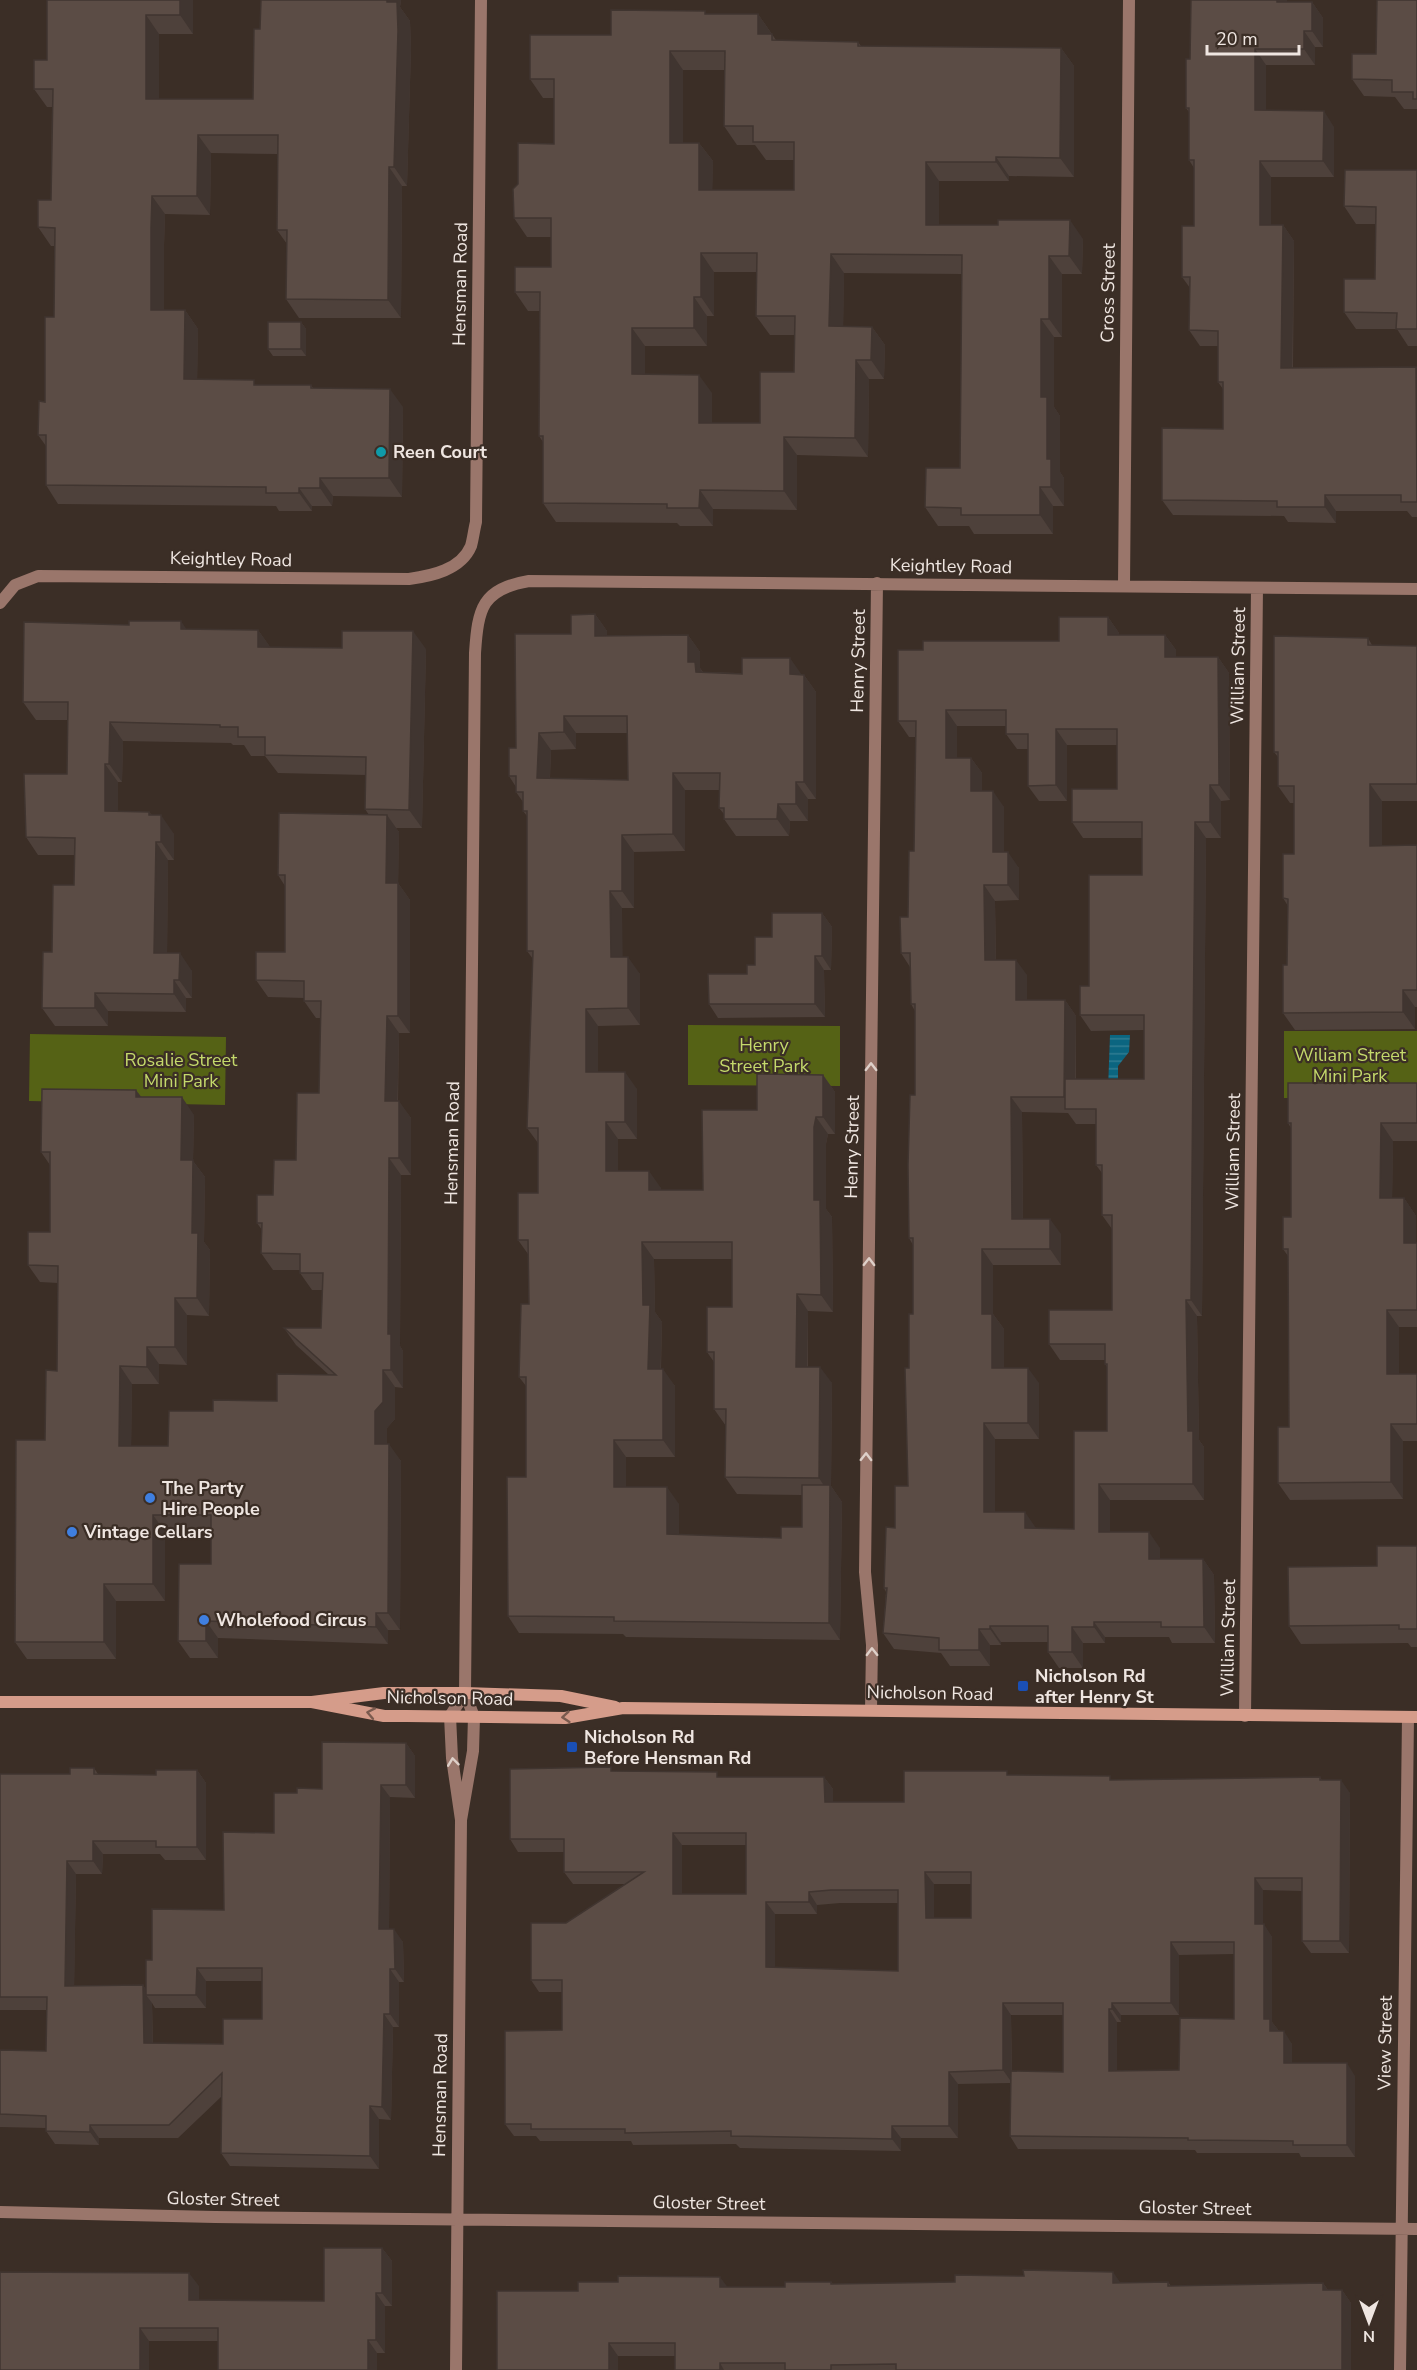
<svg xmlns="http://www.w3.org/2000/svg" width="1417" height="2370" font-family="'Nunito Sans',sans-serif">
<defs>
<pattern id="water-rules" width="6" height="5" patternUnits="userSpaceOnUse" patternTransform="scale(1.5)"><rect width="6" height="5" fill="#0b6580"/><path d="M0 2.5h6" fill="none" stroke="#2f7b92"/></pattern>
</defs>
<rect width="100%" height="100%" fill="#3b2e26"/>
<path fill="#556215" d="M 688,1025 L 840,1026 L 840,1086 L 688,1085 Z
M 1284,1031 L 1417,1031 L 1417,1099 L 1284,1098 Z
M 30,1034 L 226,1037 L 225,1105 L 29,1101 Z"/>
<path fill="url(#water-rules)" d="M 1110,1035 L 1130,1035 L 1129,1052 L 1118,1066 L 1118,1090 L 1108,1090 Z"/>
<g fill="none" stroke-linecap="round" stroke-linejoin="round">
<path stroke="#9a766b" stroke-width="12" d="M 1124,586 L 1129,0
M 0,603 L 15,585 L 38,576 L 409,579 C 431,576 461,570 471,546 C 473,539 474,530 476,522 L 481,0
M 871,1710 L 872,1645 L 865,1572 L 877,583
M 1245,1716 L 1257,588
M 461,1820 L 473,1751 L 474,1717 L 465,1693 L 475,653 C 478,608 482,589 529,581 L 1417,589
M 0,2212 L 215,2217 L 1417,2229
M 456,2370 L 461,1820 L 452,1758 L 450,1716 L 465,1693
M 1400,2370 L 1408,1717"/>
<path stroke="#d59c8a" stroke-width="12" d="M 0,1702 L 312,1702 L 384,1693 L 465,1693 L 561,1696 L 615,1707
M 312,1702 L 384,1716 L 407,1716 L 565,1718 L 623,1708 L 1417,1717"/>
</g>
<path fill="#4e413b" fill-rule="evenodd" d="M 47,0 L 193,0 L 193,34 L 159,34 L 159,99 L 253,99 L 260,29 L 261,0 L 401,0 L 400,7 L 410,21 L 411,49 L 407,186 L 402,186 L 401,318 L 299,318 L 286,299 L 287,244 L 277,230 L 278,154 L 211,153 L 210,215 L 165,214 L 164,246 L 164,310 L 185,310 L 198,329 L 197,380 L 258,385 L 311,385 L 313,388 L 403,407 L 402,497 L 333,496 L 332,506 L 312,506 L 312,511 L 279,511 L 276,506 L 58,504 L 46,485 L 46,446 L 38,435 L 45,402 L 54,317 L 55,246 L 51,246 L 38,227 L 51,200 L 52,107 L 47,107 L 34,89 L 47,60 Z
M 1287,0 L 1287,2 L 1312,2 L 1323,18 L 1323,47 L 1315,47 L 1315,65 L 1266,65 L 1266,110 L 1334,127 L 1334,177 L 1271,177 L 1271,225 L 1283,225 L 1294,241 L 1293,368 L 1416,367 L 1417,368 L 1417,517 L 1412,517 L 1407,511 L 1336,511 L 1336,523 L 1288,522 L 1284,516 L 1173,515 L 1162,500 L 1223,429 L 1223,389 L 1218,382 L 1218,346 L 1200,346 L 1189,330 L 1190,288 L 1182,277 L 1194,226 L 1194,168 L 1189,160 L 1189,112 L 1186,108 L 1190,59 Z
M 1417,0 L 1417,109 L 1404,109 L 1395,97 L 1364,96 L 1352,79 L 1376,54 Z
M 707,14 L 758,14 L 776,40 L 858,42 L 861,46 L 1061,48 L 1074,66 L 1074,177 L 1009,176 L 1009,181 L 939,181 L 939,225 L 1083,239 L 1082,274 L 1062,274 L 1062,337 L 1054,337 L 1054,407 L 1060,416 L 1060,472 L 1064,478 L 1064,506 L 1053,506 L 1053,534 L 974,534 L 969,526 L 938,526 L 925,507 L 960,468 L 962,274 L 844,273 L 843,326 L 872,327 L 885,345 L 884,379 L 869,379 L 868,457 L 797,455 L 797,510 L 713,509 L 713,526 L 680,526 L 677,523 L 556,522 L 543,503 L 543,442 L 539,436 L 540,311 L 528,311 L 515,292 L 551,267 L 551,237 L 527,237 L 514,218 L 518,184 L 554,144 L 554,98 L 543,98 L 530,79 L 611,35 ZM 683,70 L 724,70 L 724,126 L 737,145 L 755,145 L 766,160 L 794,160 L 794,190 L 712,190 L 713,161 L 699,143 L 683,143 ZM 714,272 L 757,272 L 756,316 L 770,335 L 794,335 L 794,372 L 760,423 L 712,423 L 712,393 L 645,374 L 645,346 L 707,346 L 707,316 L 714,316 Z
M 1417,170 L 1417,346 L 1408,346 L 1397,329 L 1356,329 L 1344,312 L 1375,279 L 1375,224 L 1356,224 L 1344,206 Z
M 301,322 L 306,329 L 306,356 L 273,356 L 268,349 Z
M 595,614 L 607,631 L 607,636 L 688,635 L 700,652 L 700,668 L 703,672 L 804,675 L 816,692 L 816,799 L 808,799 L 808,821 L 790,821 L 789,836 L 736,836 L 724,819 L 724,814 L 719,808 L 720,790 L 685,790 L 685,851 L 634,852 L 634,908 L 622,908 L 622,957 L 640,974 L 640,1025 L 598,1026 L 598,1072 L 637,1089 L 637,1139 L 618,1139 L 618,1171 L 661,1188 L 661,1190 L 703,1190 L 757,1110 L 823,1075 L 835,1092 L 835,1134 L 828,1134 L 826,1144 L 826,1209 L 832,1217 L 833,1312 L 808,1311 L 808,1367 L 832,1383 L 831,1486 L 842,1502 L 840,1640 L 626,1637 L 623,1634 L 519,1633 L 508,1616 L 526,1477 L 526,1386 L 519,1377 L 529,1304 L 528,1254 L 518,1240 L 538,1193 L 538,1143 L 527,1128 L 533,959 L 527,951 L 527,816 L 523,811 L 523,802 L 516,792 L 516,787 L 509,776 L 516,748 L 571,634 ZM 576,733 L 627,733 L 628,780 L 550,778 L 551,750 L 576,749 ZM 654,1259 L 732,1259 L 732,1307 L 707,1352 L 714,1362 L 714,1409 L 726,1426 L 725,1477 L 737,1494 L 802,1495 L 802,1527 L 781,1538 L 679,1535 L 679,1504 L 626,1487 L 626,1457 L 675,1457 L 675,1386 L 661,1369 L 662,1322 L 655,1312 Z
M 1108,617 L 1119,633 L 1119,635 L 1165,635 L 1176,650 L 1176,657 L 1218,657 L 1229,673 L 1230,800 L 1221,801 L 1221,838 L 1206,838 L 1202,1316 L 1197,1316 L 1199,1440 L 1204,1447 L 1204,1500 L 1110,1500 L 1110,1532 L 1160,1548 L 1160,1559 L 1203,1559 L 1214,1575 L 1215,1643 L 1172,1643 L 1169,1637 L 1105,1637 L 1105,1643 L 1083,1643 L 1083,1668 L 1059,1668 L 1048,1652 L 1048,1642 L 1001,1642 L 1001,1645 L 990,1645 L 990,1666 L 950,1666 L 941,1653 L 894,1649 L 883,1633 L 886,1592 L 884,1588 L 895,1528 L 908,1486 L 909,1368 L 913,1314 L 913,1245 L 909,1238 L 915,1095 L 915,1011 L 911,1004 L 910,967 L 901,953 L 908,917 L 914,851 L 916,737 L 909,737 L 898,721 L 923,650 L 1059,641 ZM 957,726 L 1006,726 L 1006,734 L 1017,749 L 1028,749 L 1028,786 L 1039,801 L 1067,801 L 1067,745 L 1117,745 L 1117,789 L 1072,822 L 1083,838 L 1142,838 L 1142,875 L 1089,986 L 1080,1015 L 1091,1031 L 1144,1030 L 1144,1079 L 1076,1079 L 1076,1016 L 1065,1000 L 1027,1000 L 1027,975 L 996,960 L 995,901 L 1019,900 L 1019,868 L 1004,852 L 1004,807 L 982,791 L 982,773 L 971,758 L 957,758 ZM 1022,1112 L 1068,1113 L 1076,1124 L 1096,1124 L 1096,1165 L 1102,1173 L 1102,1215 L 1112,1229 L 1112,1310 L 1049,1344 L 1060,1360 L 1105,1360 L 1105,1364 L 1107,1367 L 1107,1431 L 1074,1529 L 1036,1528 L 995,1512 L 995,1439 L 1039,1439 L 1039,1383 L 1004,1368 L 1004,1329 L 993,1314 L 993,1265 L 1061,1265 L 1061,1234 L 1023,1219 Z
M 129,625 L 186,629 L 258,630 L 270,647 L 426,649 L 422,828 L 396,828 L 399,832 L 398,883 L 410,900 L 410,1033 L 399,1033 L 398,1101 L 411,1118 L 411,1175 L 401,1175 L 400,1346 L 403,1351 L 403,1388 L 395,1387 L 395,1419 L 387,1428 L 387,1444 L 401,1461 L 400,1630 L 388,1630 L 388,1644 L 218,1638 L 218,1658 L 190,1658 L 178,1641 L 211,1564 L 211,1532 L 165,1532 L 165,1601 L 116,1601 L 116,1659 L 27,1659 L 15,1642 L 57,1371 L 58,1283 L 40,1282 L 28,1265 L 50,1232 L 50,1165 L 41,1152 L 142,1097 L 194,1115 L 193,1161 L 205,1177 L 204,1242 L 210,1250 L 209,1316 L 187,1315 L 187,1365 L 159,1364 L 159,1384 L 132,1384 L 131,1446 L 168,1446 L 213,1411 L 277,1401 L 329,1375 L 296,1345 L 284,1328 L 321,1328 L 323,1290 L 312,1290 L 300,1273 L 300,1270 L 273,1270 L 261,1253 L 262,1230 L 257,1223 L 273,1195 L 296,1160 L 319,1093 L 321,1018 L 316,1018 L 304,1001 L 304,998 L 268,997 L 256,980 L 285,952 L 285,886 L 278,875 L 369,815 L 365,809 L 366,775 L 278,773 L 265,756 L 251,756 L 244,745 L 233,745 L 231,743 L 123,741 L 122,782 L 118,782 L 118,811 L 149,812 L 152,815 L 174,834 L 174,860 L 168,860 L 167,953 L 192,971 L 192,998 L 186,998 L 186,1012 L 108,1011 L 108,1026 L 55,1026 L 42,1008 L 52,952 L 74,885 L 74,855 L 38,855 L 26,837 L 67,774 L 68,720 L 36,720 L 23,702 Z
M 1368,638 L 1372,645 L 1417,646 L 1417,801 L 1382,801 L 1382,846 L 1417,845 L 1417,1007 L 1415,1007 L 1415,1029 L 1295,1030 L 1283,1013 L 1287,965 L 1288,906 L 1283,898 L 1294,854 L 1294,803 L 1290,803 L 1278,786 L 1278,757 L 1274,752 Z
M 822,913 L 832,927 L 831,970 L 824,970 L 825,1017 L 718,1018 L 709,1004 L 747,974 L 755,965 L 772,937 Z
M 1417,1083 L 1417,1141 L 1393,1141 L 1392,1198 L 1404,1198 L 1416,1216 L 1416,1243 L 1417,1243 L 1417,1327 L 1399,1327 L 1399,1374 L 1417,1374 L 1417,1441 L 1403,1441 L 1403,1499 L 1290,1500 L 1278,1483 L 1289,1427 L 1288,1256 L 1283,1249 L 1291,1217 L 1291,1128 L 1288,1123 Z
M 1417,1546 L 1417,1647 L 1411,1647 L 1408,1643 L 1301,1644 L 1289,1626 L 1377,1566 Z
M 406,1743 L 415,1756 L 415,1798 L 390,1797 L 389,1929 L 403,1942 L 404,1982 L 399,1982 L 399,2027 L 393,2027 L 391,2120 L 379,2119 L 379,2169 L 230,2166 L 221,2153 L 222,2096 L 178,2138 L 99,2138 L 99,2145 L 55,2144 L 46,2131 L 46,2128 L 0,2127 L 0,2050 L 46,2051 L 46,2010 L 0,2010 L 0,1774 L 70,1774 L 94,1768 L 98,1774 L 156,1775 L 197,1770 L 206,1783 L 206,1860 L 165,1860 L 160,1854 L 103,1854 L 102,1874 L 76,1874 L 74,1986 L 143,1985 L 146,1990 L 152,1960 L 224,1910 L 274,1833 L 297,1793 L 322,1789 ZM 206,1981 L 262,1981 L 262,2019 L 223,2044 L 153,2043 L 152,2003 L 155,2008 L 206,2008 Z
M 614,1771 L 720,1777 L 824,1777 L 833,1789 L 833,1802 L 904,1802 L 1010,1775 L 1113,1780 L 1320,1777 L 1322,1780 L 1350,1793 L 1349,1953 L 1311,1953 L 1302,1941 L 1302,1891 L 1263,1890 L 1263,1924 L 1272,1937 L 1272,2022 L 1279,2031 L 1292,2044 L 1292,2063 L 1355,2076 L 1355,2157 L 1301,2157 L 1299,2153 L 1197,2153 L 1195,2150 L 1018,2149 L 1010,2136 L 1010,2083 L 958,2084 L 958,2138 L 901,2138 L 901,2151 L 740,2148 L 736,2144 L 633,2145 L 631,2141 L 540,2141 L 536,2136 L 514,2136 L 505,2124 L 562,2030 L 562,1992 L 539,1992 L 531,1980 L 566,1923 L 625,1884 L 573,1884 L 564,1872 L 564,1852 L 518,1852 L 510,1839 ZM 682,1845 L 746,1845 L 746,1894 L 682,1894 ZM 934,1884 L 971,1884 L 971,1918 L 934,1918 ZM 840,1903 L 898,1903 L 898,1971 L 775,1967 L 775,1914 L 817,1914 L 817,1905 ZM 1234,1954 L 1234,2019 L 1179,2070 L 1117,2071 L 1117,2022 L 1121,2022 L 1121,2015 L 1179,2015 L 1179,1955 ZM 1011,2015 L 1063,2015 L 1063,2072 L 1012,2071 Z
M 382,2248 L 392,2261 L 392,2306 L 385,2306 L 385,2353 L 377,2353 L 377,2370 L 218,2370 L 218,2341 L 149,2341 L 0,2370 L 199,2286 L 199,2300 L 324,2301 Z
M 831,2282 L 833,2284 L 1168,2282 L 1171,2286 L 1323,2283 L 1328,2290 L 1342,2290 L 1351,2303 L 1351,2370 L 675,2370 L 675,2356 L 618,2356 L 618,2370 L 497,2370 L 578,2291 L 727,2287 L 785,2287 Z"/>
<path fill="#403530" d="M 180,0 L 193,0 L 193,34 L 180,15 Z
M 387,0 L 401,0 L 400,7 L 410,21 L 411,49 L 407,186 L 394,167 Z
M 1277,0 L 1287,0 L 1287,18 L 1277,2 Z
M 1312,2 L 1323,18 L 1323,47 L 1312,31 Z
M 758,14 L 771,33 L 771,53 L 758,34 Z
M 146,15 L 159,34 L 159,117 L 146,99 Z
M 1304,31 L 1315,47 L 1315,65 L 1304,49 Z
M 1061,48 L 1074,66 L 1074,177 L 1060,158 Z
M 1255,49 L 1266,65 L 1266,126 L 1255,110 Z
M 670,51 L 683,70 L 683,161 L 670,143 Z
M 1324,111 L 1334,127 L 1334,177 L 1323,161 Z
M 198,135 L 211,153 L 210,215 L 197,196 Z
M 699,143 L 713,161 L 712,208 L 699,190 Z
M 996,157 L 1009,176 L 1009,181 L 996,162 Z
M 1260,161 L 1271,177 L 1271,241 L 1260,225 Z
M 926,162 L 939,181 L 939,243 L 926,225 Z
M 389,167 L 402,186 L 401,318 L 388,300 Z
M 152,196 L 165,214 L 164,246 L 164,328 L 151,310 L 151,228 Z
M 1070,220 L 1083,239 L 1082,274 L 1069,256 Z
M 1283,225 L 1294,241 L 1292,384 L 1281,368 Z
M 701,253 L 714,272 L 714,316 L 701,297 Z
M 831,254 L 844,273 L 843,345 L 829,326 Z
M 1049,256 L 1062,274 L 1062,337 L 1049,319 Z
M 694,297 L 707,316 L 707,346 L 694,328 Z
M 185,310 L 198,329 L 197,398 L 184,379 Z
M 1041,319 L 1054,337 L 1054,407 L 1060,416 L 1060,472 L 1064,478 L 1064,506 L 1051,487 L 1047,459 L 1041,397 Z
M 301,322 L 306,329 L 306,356 L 301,349 Z
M 872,327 L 885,345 L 884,379 L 871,360 Z
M 632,328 L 645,346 L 645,393 L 632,374 Z
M 856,360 L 869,379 L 868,457 L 855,438 Z
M 1416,367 L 1417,368 L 1417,401 L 1416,399 Z
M 699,375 L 712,393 L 712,441 L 699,423 Z
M 390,389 L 403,407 L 402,497 L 389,478 Z
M 784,437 L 797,455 L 797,510 L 784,491 Z
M 320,478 L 333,496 L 332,506 L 320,488 Z
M 1040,487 L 1053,506 L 1053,534 L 1040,515 Z
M 299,488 L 312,506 L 312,511 L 299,493 Z
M 700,490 L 713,509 L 713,526 L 699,508 Z
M 1325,495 L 1336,511 L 1336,523 L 1325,507 Z
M 595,614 L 607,631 L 607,653 L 595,636 Z
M 1108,617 L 1119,633 L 1119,650 L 1108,635 Z
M 181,621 L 193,639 L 181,629 Z
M 258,630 L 271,648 L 258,647 Z
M 413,631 L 426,649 L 422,828 L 409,810 Z
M 688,635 L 700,652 L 700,668 L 707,679 L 707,689 L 688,662 Z
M 1165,635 L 1176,650 L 1176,673 L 1165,657 Z
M 1218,657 L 1229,673 L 1230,800 L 1219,785 Z
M 790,658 L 802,675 L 790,674 Z
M 804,675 L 816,692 L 816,799 L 804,782 Z
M 946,710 L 957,726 L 957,773 L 946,758 Z
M 564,716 L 576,733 L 576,749 L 564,732 Z
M 110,722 L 123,741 L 122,782 L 109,764 Z
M 1056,729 L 1067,745 L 1067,801 L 1056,785 Z
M 539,733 L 551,750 L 549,795 L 537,778 Z
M 971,758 L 982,773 L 982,807 L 971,791 Z
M 105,764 L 118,782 L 118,829 L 105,811 Z
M 673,773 L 685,790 L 685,851 L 673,834 Z
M 796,782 L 808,799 L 808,821 L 796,804 Z
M 1370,784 L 1382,801 L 1382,863 L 1370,846 Z
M 1210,785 L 1221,801 L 1221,838 L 1210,822 Z
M 993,791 L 1004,807 L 1004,868 L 993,852 Z
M 778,804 L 790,821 L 789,836 L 777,819 Z
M 149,812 L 161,829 L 161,815 L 174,834 L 174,860 L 161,842 L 149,815 Z
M 387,815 L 399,832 L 398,900 L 386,883 Z
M 1195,822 L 1206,838 L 1202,1316 L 1191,1300 Z
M 622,835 L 634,852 L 634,908 L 622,891 Z
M 156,842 L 168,860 L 167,971 L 154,953 Z
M 1008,852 L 1019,868 L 1019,900 L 1008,885 Z
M 398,883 L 410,900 L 410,1033 L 398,1016 Z
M 984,885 L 995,901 L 996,976 L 985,960 Z
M 610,891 L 622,908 L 623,974 L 611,957 Z
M 822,913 L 832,927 L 831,970 L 822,956 Z
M 180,953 L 192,971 L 192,998 L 179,980 Z
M 815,956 L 824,970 L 825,1017 L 815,1004 Z
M 628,957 L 640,974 L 640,1025 L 628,1008 Z
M 1016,960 L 1027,975 L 1027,1016 L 1016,1000 Z
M 174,980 L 186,998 L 186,1012 L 174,994 Z
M 1403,990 L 1415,1007 L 1415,1029 L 1403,1012 Z
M 95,993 L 108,1011 L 108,1026 L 95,1008 Z
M 1065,1000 L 1076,1016 L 1075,1109 L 1064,1097 Z
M 586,1009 L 598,1026 L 598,1089 L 586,1072 Z
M 387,1016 L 399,1033 L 397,1118 L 385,1101 Z
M 625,1072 L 637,1089 L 637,1139 L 625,1122 Z
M 823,1075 L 835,1092 L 835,1134 L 823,1117 Z
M 136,1090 L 149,1107 L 136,1097 Z
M 182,1097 L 194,1115 L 193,1161 L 205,1177 L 204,1242 L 210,1250 L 209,1316 L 197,1298 L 192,1233 L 181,1160 Z
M 1011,1097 L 1022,1112 L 1023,1235 L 1012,1219 Z
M 399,1101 L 411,1118 L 411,1175 L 399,1158 Z
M 816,1117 L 828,1134 L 826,1144 L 826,1209 L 832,1217 L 833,1312 L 821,1295 L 814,1200 L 814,1127 Z
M 606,1122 L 618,1139 L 618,1188 L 606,1171 Z
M 1381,1123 L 1393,1141 L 1392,1215 L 1380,1198 Z
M 389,1158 L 401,1175 L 400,1346 L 403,1351 L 403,1388 L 391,1370 L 388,1334 Z
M 649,1171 L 661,1188 L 661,1207 L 649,1190 Z
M 1404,1198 L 1416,1216 L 1416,1260 L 1404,1243 Z
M 1050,1219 L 1061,1234 L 1061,1265 L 1050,1249 Z
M 642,1242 L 654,1259 L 655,1312 L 662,1322 L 660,1386 L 648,1369 L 643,1305 Z
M 982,1249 L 993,1265 L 993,1314 L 1004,1329 L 1004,1384 L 992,1368 L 982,1314 Z
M 797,1294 L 808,1311 L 807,1383 L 796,1367 Z
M 175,1298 L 187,1315 L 187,1365 L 175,1347 Z
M 1186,1300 L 1197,1316 L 1199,1440 L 1204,1447 L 1204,1500 L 1193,1484 L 1188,1431 Z
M 1387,1310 L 1399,1327 L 1399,1391 L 1387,1374 Z
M 147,1347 L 159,1364 L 159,1384 L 147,1367 Z
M 120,1366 L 132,1384 L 131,1463 L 119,1446 Z
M 820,1367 L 832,1383 L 831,1486 L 842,1502 L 840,1640 L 829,1623 L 830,1495 L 819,1478 Z
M 1028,1368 L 1039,1383 L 1039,1439 L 1028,1423 Z
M 663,1369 L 675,1386 L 675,1457 L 663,1440 Z
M 383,1370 L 395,1387 L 395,1419 L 387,1428 L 387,1461 L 375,1444 L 375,1411 Z
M 984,1423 L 995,1439 L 995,1528 L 984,1512 Z
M 1391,1424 L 1403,1441 L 1403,1499 L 1391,1482 Z
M 614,1440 L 626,1457 L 626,1504 L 614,1487 Z
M 389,1444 L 401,1461 L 400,1630 L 388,1613 Z
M 1099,1484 L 1110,1500 L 1110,1548 L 1099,1532 Z
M 667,1487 L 679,1504 L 679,1551 L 667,1534 Z
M 1025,1512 L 1036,1528 L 1025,1528 Z
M 153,1515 L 165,1532 L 165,1601 L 153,1584 Z
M 1149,1532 L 1160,1548 L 1160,1575 L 1149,1559 Z
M 1203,1559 L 1214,1575 L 1215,1643 L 1204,1627 Z
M 104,1584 L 116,1601 L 116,1659 L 104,1642 Z
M 376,1613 L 388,1630 L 388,1644 L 376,1627 Z
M 206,1621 L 218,1638 L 218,1658 L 206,1641 Z
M 1094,1622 L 1105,1637 L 1105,1643 L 1094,1627 Z
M 990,1626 L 1001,1642 L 1001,1645 L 990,1629 Z
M 1072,1627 L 1083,1643 L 1083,1668 L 1072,1652 Z
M 979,1629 L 990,1645 L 990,1666 L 979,1650 Z
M 406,1743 L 415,1756 L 415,1798 L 406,1785 Z
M 197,1770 L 206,1783 L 206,1860 L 197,1847 Z
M 824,1777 L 833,1789 L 833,1815 L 825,1802 Z
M 1341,1780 L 1350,1793 L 1349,1953 L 1340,1941 Z
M 381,1785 L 390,1797 L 389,1942 L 379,1929 Z
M 673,1833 L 682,1845 L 682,1907 L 673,1894 Z
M 93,1841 L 103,1854 L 102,1874 L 93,1861 Z
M 67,1861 L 76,1874 L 74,1999 L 65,1986 Z
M 925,1872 L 934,1884 L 934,1931 L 926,1918 Z
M 1255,1878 L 1263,1890 L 1263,1937 L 1255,1924 Z
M 809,1892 L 817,1905 L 817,1914 L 809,1902 Z
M 766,1902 L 775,1914 L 775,1979 L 766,1967 Z
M 1264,1924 L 1272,1937 L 1272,2022 L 1279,2031 L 1270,2031 L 1264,2019 Z
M 394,1929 L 403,1942 L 404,1982 L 395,1969 Z
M 1171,1942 L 1179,1955 L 1179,2015 L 1171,2003 Z
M 197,1968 L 206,1981 L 206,2008 L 196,1995 Z
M 390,1969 L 399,1982 L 399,2027 L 390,2014 Z
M 143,1985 L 150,1995 L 146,1995 L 152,2003 L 153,2056 L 144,2043 Z
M 1003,2003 L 1011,2015 L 1012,2083 L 1003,2070 Z
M 1112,2003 L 1121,2015 L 1121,2022 L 1112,2009 Z
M 1109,2009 L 1117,2022 L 1117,2083 L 1109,2071 Z
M 384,2014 L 393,2027 L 391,2120 L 382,2107 Z
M 1284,2031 L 1292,2044 L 1292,2076 L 1284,2063 Z
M 1347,2063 L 1355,2076 L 1355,2157 L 1347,2145 Z
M 949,2072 L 958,2084 L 958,2138 L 949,2126 Z
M 370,2106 L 379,2119 L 379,2169 L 370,2156 Z
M 90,2125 L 99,2138 L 99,2145 L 90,2132 Z
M 892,2126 L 901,2138 L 901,2151 L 892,2139 Z
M 382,2248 L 392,2261 L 392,2306 L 382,2293 Z
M 1113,2272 L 1122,2285 L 1113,2283 Z
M 189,2273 L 199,2286 L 199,2313 L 189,2300 Z
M 720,2277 L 729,2289 L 720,2287 Z
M 1323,2283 L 1332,2296 L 1323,2290 Z
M 1342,2290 L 1351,2303 L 1351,2370 L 1342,2370 Z
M 376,2293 L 385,2306 L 385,2353 L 376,2340 Z
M 140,2328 L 149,2341 L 149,2370 L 140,2370 Z
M 368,2340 L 377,2353 L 377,2370 L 368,2370 Z
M 609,2343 L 618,2356 L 618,2370 L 609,2370 Z
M 720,2363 L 724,2370 L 720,2370 Z"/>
<path fill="#5b4c45" stroke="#403530" stroke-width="1.5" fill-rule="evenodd" d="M 47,0 L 180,0 L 180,15 L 146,15 L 146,99 L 253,99 L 254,29 L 260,29 L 261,0 L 387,0 L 387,2 L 397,2 L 398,31 L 394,167 L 389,167 L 388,300 L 286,299 L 287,230 L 277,230 L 278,135 L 198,135 L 197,196 L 152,196 L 151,228 L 151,310 L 185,310 L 184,379 L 254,380 L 254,385 L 311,385 L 311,388 L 390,389 L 389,478 L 320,478 L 320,488 L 299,488 L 299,493 L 266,493 L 266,487 L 46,485 L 46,435 L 38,435 L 39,401 L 45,402 L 45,317 L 54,317 L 55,228 L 38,227 L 38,200 L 51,200 L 53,89 L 34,89 L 34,60 L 47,60 Z
M 1191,0 L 1277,0 L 1277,2 L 1312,2 L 1312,31 L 1304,31 L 1304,49 L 1255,49 L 1255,110 L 1324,111 L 1323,161 L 1260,161 L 1260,225 L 1283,225 L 1281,368 L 1416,367 L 1417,502 L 1401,502 L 1401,495 L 1325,495 L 1325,507 L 1277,507 L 1277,501 L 1162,500 L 1162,428 L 1223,429 L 1223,382 L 1218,382 L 1218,331 L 1189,330 L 1190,277 L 1182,277 L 1182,226 L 1194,226 L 1194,160 L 1189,160 L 1189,108 L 1186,108 L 1186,59 L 1190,59 Z
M 1377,0 L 1417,0 L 1417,99 L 1413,99 L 1413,92 L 1392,92 L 1392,80 L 1352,79 L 1352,54 L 1376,54 Z
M 611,10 L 705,11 L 705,14 L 758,14 L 758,34 L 772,34 L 772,40 L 858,42 L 858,46 L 1061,48 L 1060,158 L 996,157 L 996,162 L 926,162 L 926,225 L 998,225 L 998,220 L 1070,220 L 1069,256 L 1049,256 L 1049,319 L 1041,319 L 1041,397 L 1047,397 L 1047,459 L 1051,459 L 1051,487 L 1040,487 L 1040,515 L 961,515 L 961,508 L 925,507 L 926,468 L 960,468 L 962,255 L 831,254 L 829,326 L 872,327 L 871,360 L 856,360 L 855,438 L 784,437 L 784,491 L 700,490 L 699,508 L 667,508 L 667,504 L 543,503 L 543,436 L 539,436 L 540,292 L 515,292 L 515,267 L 551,267 L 551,218 L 514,218 L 513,189 L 518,184 L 518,143 L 554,144 L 554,79 L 530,79 L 530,35 L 611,35 ZM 670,51 L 725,51 L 724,126 L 753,126 L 753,142 L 794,142 L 794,190 L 699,190 L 699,143 L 670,143 ZM 701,253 L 757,253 L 756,316 L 795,316 L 794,372 L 760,372 L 760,423 L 699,423 L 699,375 L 632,374 L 632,328 L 694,328 L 694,297 L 701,297 Z
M 1345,170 L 1417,170 L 1417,329 L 1396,329 L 1397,313 L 1344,312 L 1344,279 L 1375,279 L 1376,207 L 1344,206 Z
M 268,322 L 301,322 L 301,349 L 268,349 Z
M 595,614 L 595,636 L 688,635 L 688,662 L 695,662 L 696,672 L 742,674 L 742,658 L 790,658 L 790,674 L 804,675 L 804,782 L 796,782 L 796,804 L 778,804 L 777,819 L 724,819 L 724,808 L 719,808 L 720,773 L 673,773 L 673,834 L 622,835 L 622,891 L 610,891 L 611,957 L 628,957 L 628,1008 L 586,1009 L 586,1072 L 625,1072 L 625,1122 L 606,1122 L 606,1171 L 649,1171 L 649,1190 L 703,1190 L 702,1110 L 757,1110 L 757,1074 L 823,1075 L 823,1117 L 816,1117 L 814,1127 L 814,1200 L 820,1200 L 821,1295 L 797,1294 L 796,1367 L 820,1367 L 819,1478 L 725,1477 L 726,1409 L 714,1409 L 714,1352 L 707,1352 L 707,1307 L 732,1307 L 732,1242 L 642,1242 L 643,1305 L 650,1305 L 648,1369 L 663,1369 L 663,1440 L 614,1440 L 614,1487 L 667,1487 L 667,1534 L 781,1538 L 781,1527 L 802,1527 L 802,1485 L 830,1485 L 829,1623 L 614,1621 L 614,1617 L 508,1616 L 507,1477 L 526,1477 L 526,1377 L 519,1377 L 521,1304 L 529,1304 L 528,1240 L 518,1240 L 518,1193 L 538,1193 L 538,1128 L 527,1128 L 533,951 L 527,951 L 527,811 L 523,811 L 523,792 L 516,792 L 516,776 L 509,776 L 509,748 L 516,748 L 515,634 L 571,634 L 571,615 ZM 564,716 L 627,716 L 628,780 L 537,778 L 539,733 L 564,732 Z
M 1059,617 L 1108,617 L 1108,635 L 1165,635 L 1165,657 L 1218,657 L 1219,785 L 1210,785 L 1210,822 L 1195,822 L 1191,1300 L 1186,1300 L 1188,1431 L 1193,1431 L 1193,1484 L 1099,1484 L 1099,1532 L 1149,1532 L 1149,1559 L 1203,1559 L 1204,1627 L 1161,1627 L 1161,1622 L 1094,1622 L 1094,1627 L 1072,1627 L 1072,1652 L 1048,1652 L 1048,1626 L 990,1626 L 990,1629 L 979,1629 L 979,1650 L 939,1650 L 939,1638 L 883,1633 L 887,1588 L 884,1588 L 886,1527 L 895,1528 L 895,1486 L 908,1486 L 905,1368 L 909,1368 L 909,1314 L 913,1314 L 913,1238 L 909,1238 L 908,1165 L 910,1095 L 915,1095 L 915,1004 L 911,1004 L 910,953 L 901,953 L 900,917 L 908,917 L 909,851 L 914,851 L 916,721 L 898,721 L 898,650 L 923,650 L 923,641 L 1059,641 ZM 946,710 L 1006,710 L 1006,734 L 1028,734 L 1028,786 L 1056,785 L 1056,729 L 1117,729 L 1117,789 L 1072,789 L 1072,822 L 1142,822 L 1142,875 L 1089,875 L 1089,986 L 1080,986 L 1080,1015 L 1144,1015 L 1144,1079 L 1065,1079 L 1065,1109 L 1096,1109 L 1096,1165 L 1102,1165 L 1102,1215 L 1112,1215 L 1112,1310 L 1049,1310 L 1049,1344 L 1105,1344 L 1105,1364 L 1107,1364 L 1107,1431 L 1074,1431 L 1074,1529 L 1025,1528 L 1025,1512 L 984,1512 L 984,1423 L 1028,1423 L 1028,1368 L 992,1368 L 992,1314 L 982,1314 L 982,1249 L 1050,1249 L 1050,1219 L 1012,1219 L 1011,1097 L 1064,1097 L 1065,1000 L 1016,1000 L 1016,960 L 985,960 L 984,885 L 1008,885 L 1008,852 L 993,852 L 993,791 L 971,791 L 971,758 L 946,758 Z
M 129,621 L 181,621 L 181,629 L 258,630 L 258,647 L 342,648 L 342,631 L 413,631 L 409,810 L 365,809 L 366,757 L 265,755 L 265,737 L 238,737 L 238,727 L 220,727 L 220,725 L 110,722 L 109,764 L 105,764 L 105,811 L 149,812 L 149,815 L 161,815 L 161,842 L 156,842 L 154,953 L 180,953 L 179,980 L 174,980 L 174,994 L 95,993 L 95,1008 L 42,1008 L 43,952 L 52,952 L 53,885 L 74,885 L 75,838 L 26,837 L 24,774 L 67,774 L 68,702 L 23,702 L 24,622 L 129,625 Z
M 1274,636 L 1368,638 L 1368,645 L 1417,646 L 1417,784 L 1370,784 L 1370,846 L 1417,845 L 1417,990 L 1403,990 L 1403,1012 L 1283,1013 L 1283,965 L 1287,965 L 1288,899 L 1283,898 L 1283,854 L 1294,854 L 1294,786 L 1278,786 L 1278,752 L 1274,752 Z
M 279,813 L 387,815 L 386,883 L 398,883 L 398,1016 L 387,1016 L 385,1101 L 399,1101 L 399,1158 L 389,1158 L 388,1334 L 391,1334 L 391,1370 L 383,1370 L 383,1402 L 375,1411 L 375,1444 L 389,1444 L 388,1613 L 376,1613 L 376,1627 L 206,1621 L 206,1641 L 178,1641 L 179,1564 L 211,1564 L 211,1515 L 153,1515 L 153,1584 L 104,1584 L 104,1642 L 15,1642 L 16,1440 L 45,1440 L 46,1370 L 57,1371 L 58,1266 L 28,1265 L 28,1232 L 50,1232 L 50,1152 L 41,1152 L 42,1089 L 136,1090 L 136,1097 L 182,1097 L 181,1160 L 193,1160 L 192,1233 L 198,1233 L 197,1298 L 175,1298 L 175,1347 L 147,1347 L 147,1367 L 120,1366 L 119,1446 L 168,1446 L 169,1411 L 213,1411 L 213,1400 L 277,1401 L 277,1374 L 336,1375 L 284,1328 L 321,1328 L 323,1273 L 300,1273 L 300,1254 L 261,1253 L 262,1223 L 257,1223 L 257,1195 L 273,1195 L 274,1160 L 296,1160 L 297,1093 L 319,1093 L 321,1001 L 304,1001 L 304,981 L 256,980 L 256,952 L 285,952 L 285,875 L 278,875 Z
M 772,913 L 822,913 L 822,956 L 815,956 L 815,1004 L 709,1004 L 708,974 L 747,974 L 747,965 L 755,965 L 755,937 L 772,937 Z
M 1288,1083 L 1417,1083 L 1417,1123 L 1381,1123 L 1380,1198 L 1404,1198 L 1404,1243 L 1417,1243 L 1417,1310 L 1387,1310 L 1387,1374 L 1417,1374 L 1417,1424 L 1391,1424 L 1391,1482 L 1278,1483 L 1278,1427 L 1289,1427 L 1288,1249 L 1283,1249 L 1283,1217 L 1291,1217 L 1291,1123 L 1288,1123 Z
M 1377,1546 L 1417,1546 L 1417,1629 L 1399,1629 L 1399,1625 L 1289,1626 L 1288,1567 L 1377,1566 Z
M 322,1742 L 406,1743 L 406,1785 L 381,1785 L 379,1929 L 394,1929 L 395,1969 L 390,1969 L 390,2014 L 384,2014 L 382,2107 L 370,2106 L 370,2156 L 221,2153 L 222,2073 L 169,2125 L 90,2125 L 90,2132 L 46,2131 L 46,2116 L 0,2114 L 0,2050 L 46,2051 L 47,1997 L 0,1997 L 0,1774 L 70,1774 L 70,1768 L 94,1768 L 94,1774 L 156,1775 L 156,1770 L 197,1770 L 197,1847 L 156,1847 L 156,1841 L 93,1841 L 93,1861 L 67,1861 L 65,1986 L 143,1985 L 144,2043 L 223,2044 L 223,2019 L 262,2019 L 262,1968 L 197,1968 L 196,1995 L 146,1995 L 146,1960 L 152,1960 L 152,1909 L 224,1910 L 223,1832 L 274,1833 L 274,1793 L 297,1793 L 297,1788 L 322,1789 Z
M 611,1767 L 611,1771 L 717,1772 L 717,1777 L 824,1777 L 825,1802 L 904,1802 L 904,1771 L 1007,1771 L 1007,1775 L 1110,1776 L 1110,1780 L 1320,1777 L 1320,1780 L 1341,1780 L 1340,1941 L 1302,1941 L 1302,1878 L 1255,1878 L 1255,1924 L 1264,1924 L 1264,2019 L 1270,2019 L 1270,2031 L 1284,2031 L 1284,2063 L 1347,2063 L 1347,2145 L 1293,2145 L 1293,2141 L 1188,2140 L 1188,2138 L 1010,2136 L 1011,2071 L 1063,2072 L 1063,2003 L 1003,2003 L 1003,2070 L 949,2072 L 949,2126 L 892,2126 L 892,2139 L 731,2136 L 731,2131 L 625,2133 L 625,2129 L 531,2129 L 531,2124 L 505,2124 L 505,2031 L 562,2030 L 562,1980 L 531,1980 L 531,1923 L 566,1923 L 644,1872 L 564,1872 L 564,1839 L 510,1839 L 510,1769 ZM 673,1833 L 746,1833 L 746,1894 L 673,1894 ZM 925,1872 L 971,1872 L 971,1918 L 926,1918 ZM 831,1890 L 898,1890 L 898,1971 L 766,1967 L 766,1902 L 809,1902 L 809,1892 ZM 1171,1942 L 1234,1942 L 1234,2019 L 1180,2018 L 1179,2070 L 1109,2071 L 1109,2009 L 1112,2009 L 1112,2003 L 1171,2003 Z
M 324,2248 L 382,2248 L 382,2293 L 376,2293 L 376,2340 L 368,2340 L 368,2370 L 218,2370 L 218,2328 L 140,2328 L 140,2370 L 0,2370 L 0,2272 L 189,2273 L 189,2300 L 324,2301 Z
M 1023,2270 L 1113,2272 L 1113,2283 L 1168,2282 L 1168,2286 L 1323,2283 L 1323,2290 L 1342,2290 L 1342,2370 L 896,2370 L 896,2364 L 831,2365 L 831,2370 L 785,2370 L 785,2363 L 720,2363 L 720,2370 L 675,2370 L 675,2343 L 609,2343 L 609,2370 L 497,2370 L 497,2291 L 578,2291 L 578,2282 L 618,2282 L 618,2276 L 720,2277 L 720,2287 L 785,2287 L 785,2282 L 831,2282 L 831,2284 L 955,2282 L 955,2275 L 1024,2276 Z"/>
<defs><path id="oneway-chevron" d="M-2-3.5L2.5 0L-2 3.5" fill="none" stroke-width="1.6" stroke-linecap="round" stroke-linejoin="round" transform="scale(1.5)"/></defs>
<g stroke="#ded0c9">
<use href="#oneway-chevron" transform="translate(871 1067) rotate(-90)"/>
<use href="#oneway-chevron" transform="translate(869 1262) rotate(-89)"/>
<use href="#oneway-chevron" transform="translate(866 1457) rotate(-89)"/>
<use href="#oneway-chevron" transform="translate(872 1652) rotate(-91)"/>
<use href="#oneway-chevron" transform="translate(453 1762) rotate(-97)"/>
</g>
<g stroke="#795a4e">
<use href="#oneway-chevron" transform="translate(371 1713) rotate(-169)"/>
<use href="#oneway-chevron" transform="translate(566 1717) rotate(175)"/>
</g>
<circle fill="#0f9aa8" stroke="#3b2e26" stroke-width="2" cx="381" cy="452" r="6"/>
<g fill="#3f7fe0" stroke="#3b2e26" stroke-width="2">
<circle cx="150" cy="1498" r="6"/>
<circle cx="72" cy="1532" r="6"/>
<circle cx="204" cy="1620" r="6"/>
</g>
<g fill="#1a4fb4" stroke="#3b2e26" stroke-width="2">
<rect x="1017" y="1680" width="12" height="12" rx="3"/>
<rect x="566" y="1741" width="12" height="12" rx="3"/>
</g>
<g text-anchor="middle" stroke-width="4.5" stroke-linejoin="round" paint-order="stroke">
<g font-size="18" fill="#efe6e1" stroke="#3b2e26">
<text transform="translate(460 284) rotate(-89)" y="6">Hensman Road</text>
<text transform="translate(1108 293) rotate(-89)" y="6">Cross Street</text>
<text transform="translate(231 559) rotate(1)" y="6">Keightley Road</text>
<text transform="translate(951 566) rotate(1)" y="6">Keightley Road</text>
<text transform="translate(858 661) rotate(-89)" y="6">Henry Street</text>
<text transform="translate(1238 666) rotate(-89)" y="6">William Street</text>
<text transform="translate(452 1143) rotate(-89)" y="6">Hensman Road</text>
<text transform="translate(852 1147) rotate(-89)" y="6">Henry Street</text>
<text transform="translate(1233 1152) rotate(-89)" y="6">William Street</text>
<text transform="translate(1228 1638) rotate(-89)" y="6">William Street</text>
<text transform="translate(930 1693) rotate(1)" y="6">Nicholson Road</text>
<text transform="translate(450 1698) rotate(1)" y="6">Nicholson Road</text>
<text transform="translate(1385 2043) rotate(-89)" y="6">View Street</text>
<text transform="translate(440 2095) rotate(-89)" y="6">Hensman Road</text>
<text transform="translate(223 2199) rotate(1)" y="6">Gloster Street</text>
<text transform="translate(709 2203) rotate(1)" y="6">Gloster Street</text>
<text transform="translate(1195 2208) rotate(1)" y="6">Gloster Street</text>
</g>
<g font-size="18" font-weight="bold" fill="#efe6e1" stroke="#3b2e26" text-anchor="start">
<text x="393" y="458">Reen Court</text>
<text x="162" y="1494">The Party<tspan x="162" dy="21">Hire People</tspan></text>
<text x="84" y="1538">Vintage Cellars</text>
<text x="216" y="1626">Wholefood Circus</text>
<text x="1035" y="1682">Nicholson Rd<tspan x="1035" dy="21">after Henry St</tspan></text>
<text x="584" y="1743">Nicholson Rd<tspan x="584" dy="21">Before Hensman Rd</tspan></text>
</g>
<g font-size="18" fill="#c4d96b" stroke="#3b2e26">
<text x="764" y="1051">Henry<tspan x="764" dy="21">Street Park</tspan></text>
<text x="1350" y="1061">Wiliam Street<tspan x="1350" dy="21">Mini Park</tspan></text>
<text x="181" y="1066">Rosalie Street<tspan x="181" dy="21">Mini Park</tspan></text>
</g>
</g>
<g transform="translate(1369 2322) rotate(180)" stroke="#3b2e26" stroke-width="4.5" paint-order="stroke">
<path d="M0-4.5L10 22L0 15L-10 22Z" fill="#efe6e1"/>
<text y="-9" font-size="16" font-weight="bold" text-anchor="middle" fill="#efe6e1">N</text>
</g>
<path d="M1207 45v9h92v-9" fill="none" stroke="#efe6e1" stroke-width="3"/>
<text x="1216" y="45" font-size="18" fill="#efe6e1" stroke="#3b2e26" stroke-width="4.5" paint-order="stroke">20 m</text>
</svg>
